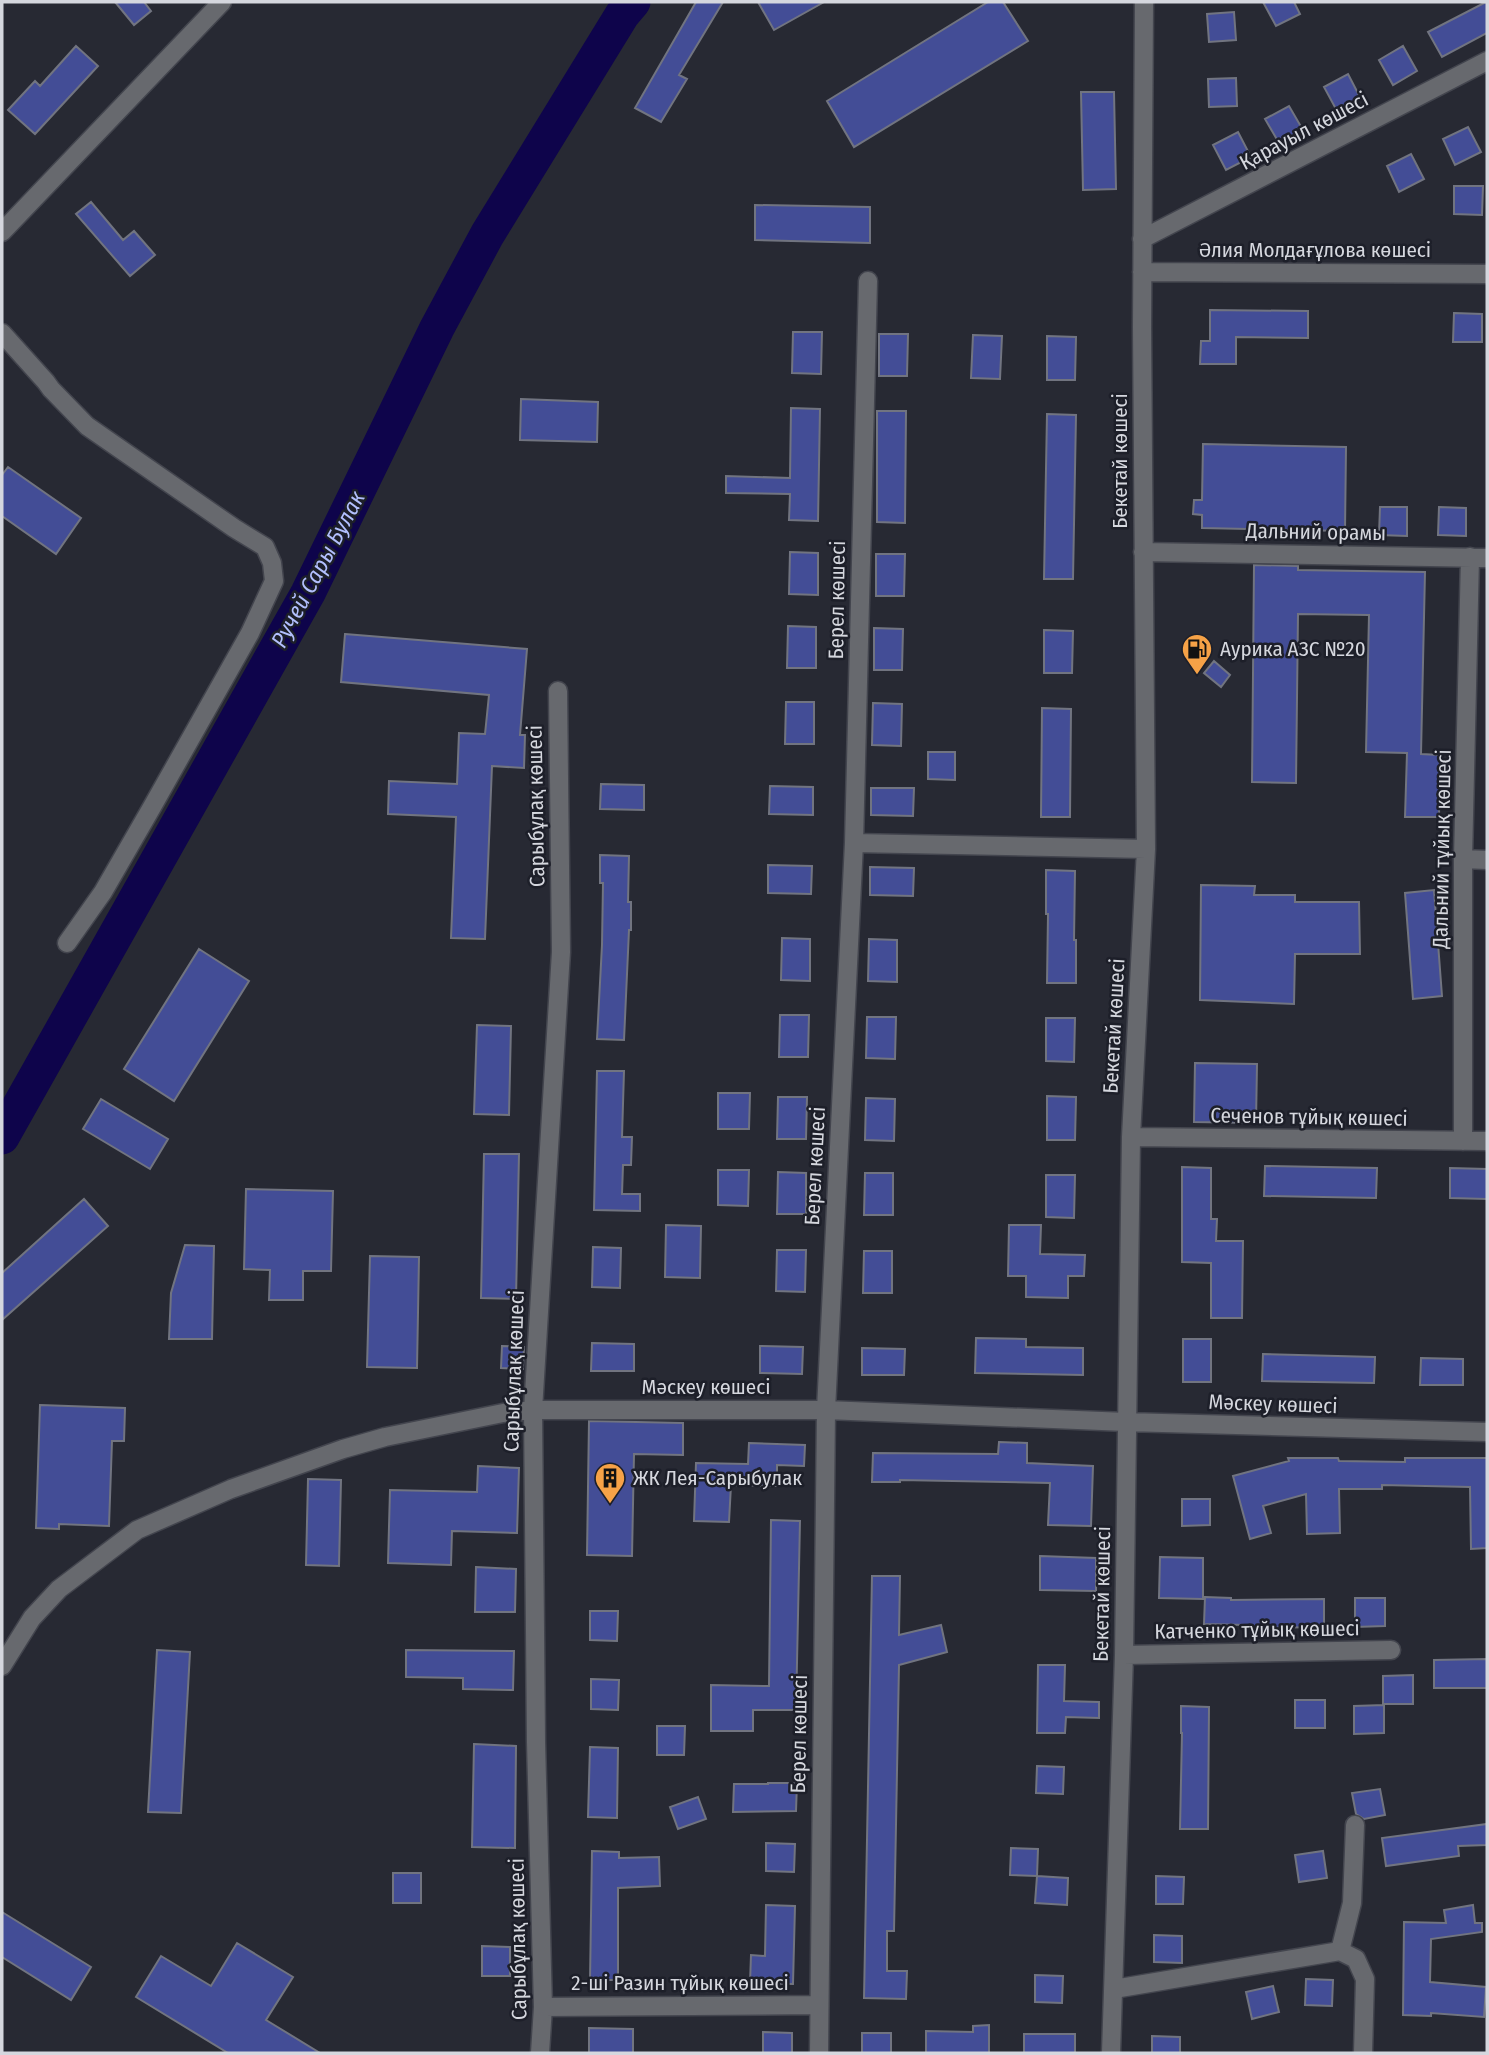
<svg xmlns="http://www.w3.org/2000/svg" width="1489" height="2055" font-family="'Fira Sans Condensed',sans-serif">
<rect width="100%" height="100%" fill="#272933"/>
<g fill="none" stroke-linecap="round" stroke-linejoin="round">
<path stroke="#0e044b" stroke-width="35" d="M 2,1137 L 308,593 L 437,328 L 487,235 L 622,15 L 633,2"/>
</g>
<path fill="#434d96" stroke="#717480" stroke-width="2" d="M 115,2 L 144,2 L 151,11 L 134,25 Z
M 696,2 L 723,2 L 679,75 L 687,79 L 661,122 L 635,108 Z
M 758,2 L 824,2 L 774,30 Z
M 988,2 L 1003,2 L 1028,41 L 854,147 L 827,101 Z
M 1263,2 L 1294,2 L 1300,14 L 1276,26 Z
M 1486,2 L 1487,2 L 1487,33 L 1442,57 L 1428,32 Z
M 1234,12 L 1236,40 L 1209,42 L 1207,14 Z
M 76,46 L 98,66 L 35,134 L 8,110 L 35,81 L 40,86 Z
M 1403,46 L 1417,71 L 1393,85 L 1379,60 Z
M 1348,74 L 1361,99 L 1337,111 L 1324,87 Z
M 1236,78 L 1237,106 L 1209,107 L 1208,79 Z
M 1081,92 L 1114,92 L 1116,189 L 1083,190 Z
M 1289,106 L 1303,130 L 1279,143 L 1265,119 Z
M 1468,127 L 1481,152 L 1455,165 L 1443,139 Z
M 1238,132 L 1251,157 L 1226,170 L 1213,145 Z
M 1411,154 L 1424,179 L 1399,192 L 1387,166 Z
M 1454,186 L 1483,186 L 1482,215 L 1454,214 Z
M 91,202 L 123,240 L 134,231 L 155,255 L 130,276 L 76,214 Z
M 755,205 L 870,207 L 870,243 L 755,240 Z
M 1210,310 L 1308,311 L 1308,338 L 1236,337 L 1236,364 L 1200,364 L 1201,341 L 1210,341 Z
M 1454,313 L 1482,314 L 1482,342 L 1453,342 Z
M 793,332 L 822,332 L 821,374 L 792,373 Z
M 879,334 L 908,334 L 907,376 L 879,376 Z
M 973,335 L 1002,336 L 1000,379 L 971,378 Z
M 1047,336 L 1076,337 L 1075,380 L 1047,380 Z
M 521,399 L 598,402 L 597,442 L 520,440 Z
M 791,408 L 820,409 L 818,521 L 789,520 L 790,494 L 726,493 L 726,476 L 790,478 Z
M 877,411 L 906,411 L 905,523 L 877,522 Z
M 1047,414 L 1076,415 L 1073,579 L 1044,579 Z
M 1203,444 L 1346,447 L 1345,531 L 1202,528 L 1202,515 L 1193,514 L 1194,500 L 1202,500 Z
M 8,467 L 81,518 L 56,554 L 2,516 L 2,475 Z
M 1380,507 L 1407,507 L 1407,536 L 1379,535 Z
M 1439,507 L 1466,508 L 1466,536 L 1438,535 Z
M 790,552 L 818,553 L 818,595 L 789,594 Z
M 876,554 L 905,554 L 904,596 L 876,596 Z
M 1254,565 L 1298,566 L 1298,570 L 1425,572 L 1421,754 L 1440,755 L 1439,817 L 1405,817 L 1407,753 L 1366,752 L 1369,615 L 1298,614 L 1296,783 L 1252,782 Z
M 788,626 L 816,627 L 816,668 L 787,668 Z
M 874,628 L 903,629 L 902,670 L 874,670 Z
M 1044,630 L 1073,631 L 1072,673 L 1044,673 Z
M 345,634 L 527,649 L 520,735 L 525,735 L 524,768 L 492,766 L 485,939 L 451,938 L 456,817 L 388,814 L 389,781 L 457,784 L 459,733 L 485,734 L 489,695 L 341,682 Z
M 1214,661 L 1230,675 L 1221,687 L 1204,673 Z
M 786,702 L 814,702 L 814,744 L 785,744 Z
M 873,703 L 902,704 L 901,746 L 872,745 Z
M 1042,708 L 1071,709 L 1070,817 L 1041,817 Z
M 928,752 L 955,752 L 955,780 L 928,779 Z
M 601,784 L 644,785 L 644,810 L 600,809 Z
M 770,786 L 813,787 L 813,815 L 769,814 Z
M 871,788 L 914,788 L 913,816 L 871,815 Z
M 600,855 L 629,856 L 628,902 L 631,902 L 631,930 L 629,930 L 624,1040 L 597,1039 L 602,945 L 603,883 L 600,883 Z
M 768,865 L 812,866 L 811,894 L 768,893 Z
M 870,867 L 914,868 L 913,896 L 870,895 Z
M 1046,870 L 1075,871 L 1074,940 L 1076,940 L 1076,983 L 1047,983 L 1048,914 L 1046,914 Z
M 1201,885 L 1255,886 L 1254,895 L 1295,895 L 1295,902 L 1359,902 L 1360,954 L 1295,954 L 1294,1004 L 1200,1000 Z
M 1434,890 L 1442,996 L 1413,999 L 1405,893 Z
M 782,938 L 810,939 L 810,981 L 781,980 Z
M 869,939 L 897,940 L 897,982 L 868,981 Z
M 199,949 L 249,981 L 174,1101 L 124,1069 Z
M 780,1015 L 809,1015 L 808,1057 L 779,1057 Z
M 867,1017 L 896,1017 L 895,1059 L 866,1058 Z
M 1046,1018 L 1075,1018 L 1074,1062 L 1046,1061 Z
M 477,1025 L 511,1026 L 509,1115 L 474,1114 Z
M 1195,1063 L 1257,1064 L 1256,1123 L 1194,1122 Z
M 597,1071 L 624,1071 L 622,1137 L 632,1137 L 631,1165 L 623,1165 L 622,1194 L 640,1194 L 640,1211 L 594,1210 Z
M 718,1093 L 750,1093 L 749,1129 L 718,1129 Z
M 1047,1096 L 1076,1097 L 1075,1140 L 1047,1140 Z
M 778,1097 L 807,1097 L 806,1139 L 777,1139 Z
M 866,1098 L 895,1099 L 894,1141 L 865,1140 Z
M 101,1099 L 168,1139 L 150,1169 L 83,1129 Z
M 484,1154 L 519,1154 L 516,1299 L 481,1298 Z
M 1265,1166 L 1377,1168 L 1376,1198 L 1264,1196 Z
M 1182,1167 L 1211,1168 L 1211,1219 L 1217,1219 L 1216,1241 L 1243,1241 L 1242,1318 L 1211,1318 L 1211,1263 L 1182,1262 Z
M 1450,1168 L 1487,1169 L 1487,1199 L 1450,1198 Z
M 718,1170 L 749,1170 L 748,1206 L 718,1205 Z
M 778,1172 L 806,1173 L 806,1214 L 777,1214 Z
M 865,1173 L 893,1173 L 893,1215 L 864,1215 Z
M 1046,1175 L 1075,1175 L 1074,1218 L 1046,1217 Z
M 246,1189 L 333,1191 L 331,1271 L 303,1271 L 303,1300 L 269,1300 L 270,1270 L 244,1269 Z
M 84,1199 L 108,1226 L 2,1320 L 2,1273 Z
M 666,1225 L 701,1226 L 700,1278 L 665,1277 Z
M 1009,1225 L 1041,1225 L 1040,1254 L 1085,1255 L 1084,1276 L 1068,1276 L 1068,1298 L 1026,1297 L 1026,1276 L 1008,1276 Z
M 185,1245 L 214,1246 L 212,1339 L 169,1339 L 171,1293 Z
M 593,1247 L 621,1248 L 620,1288 L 592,1287 Z
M 777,1250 L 806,1250 L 805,1292 L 776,1291 Z
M 864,1251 L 892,1251 L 892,1293 L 863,1293 Z
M 370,1256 L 419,1257 L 417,1368 L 367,1367 Z
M 976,1338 L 1026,1339 L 1026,1347 L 1083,1348 L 1083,1375 L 975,1373 Z
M 1183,1339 L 1211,1339 L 1211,1382 L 1183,1382 Z
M 592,1343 L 634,1344 L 634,1371 L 591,1371 Z
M 502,1346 L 524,1347 L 523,1369 L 501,1368 Z
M 760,1346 L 803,1347 L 802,1374 L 760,1373 Z
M 862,1348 L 905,1349 L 904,1375 L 862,1375 Z
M 1263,1354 L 1375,1357 L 1374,1383 L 1262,1381 Z
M 1421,1358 L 1463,1359 L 1463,1385 L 1420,1385 Z
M 40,1405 L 125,1408 L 124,1441 L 112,1441 L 109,1526 L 59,1524 L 59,1529 L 36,1528 Z
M 589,1421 L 683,1423 L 683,1455 L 634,1454 L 632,1556 L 587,1555 Z
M 999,1442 L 1027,1443 L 1027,1463 L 1093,1466 L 1091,1526 L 1048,1525 L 1050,1483 L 900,1480 L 900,1482 L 872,1482 L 873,1453 L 998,1454 Z
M 749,1443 L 805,1445 L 804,1466 L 777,1465 L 777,1486 L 731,1485 L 729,1522 L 694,1521 L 696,1463 L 748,1464 Z
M 1288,1458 L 1338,1458 L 1339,1461 L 1405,1462 L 1405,1458 L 1487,1458 L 1487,1548 L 1471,1549 L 1470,1487 L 1382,1485 L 1382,1489 L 1339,1489 L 1340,1533 L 1307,1534 L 1306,1494 L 1263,1506 L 1271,1533 L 1250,1539 L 1233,1476 L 1289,1461 Z
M 478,1466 L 519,1468 L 517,1533 L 452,1531 L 451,1565 L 388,1563 L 390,1490 L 477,1492 Z
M 308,1479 L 341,1480 L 339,1566 L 306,1565 Z
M 1182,1499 L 1210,1499 L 1210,1525 L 1182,1526 Z
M 771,1520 L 800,1521 L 796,1710 L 753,1710 L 753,1731 L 711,1731 L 711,1685 L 769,1686 Z
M 1040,1556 L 1096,1558 L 1096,1591 L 1040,1590 Z
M 1160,1557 L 1203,1558 L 1203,1599 L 1159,1598 Z
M 476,1567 L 516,1569 L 515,1612 L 475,1612 Z
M 872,1576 L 900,1576 L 899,1635 L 941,1625 L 947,1652 L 899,1665 L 894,1931 L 887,1931 L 887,1971 L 907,1971 L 906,1999 L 864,1998 Z
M 1205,1597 L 1231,1598 L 1231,1600 L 1324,1599 L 1324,1627 L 1245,1628 L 1245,1625 L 1204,1624 Z
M 1355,1598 L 1385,1598 L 1385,1626 L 1355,1627 Z
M 590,1611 L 618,1611 L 617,1641 L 590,1640 Z
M 157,1650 L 190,1652 L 181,1813 L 148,1812 Z
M 406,1650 L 514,1651 L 513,1690 L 463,1689 L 463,1678 L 406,1677 Z
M 1487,1659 L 1487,1688 L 1434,1688 L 1434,1660 Z
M 1038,1665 L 1065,1665 L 1064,1701 L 1099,1702 L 1099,1718 L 1066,1717 L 1065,1733 L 1037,1733 Z
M 1413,1675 L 1413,1704 L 1383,1704 L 1383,1676 Z
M 591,1679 L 619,1680 L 618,1710 L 591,1709 Z
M 1295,1700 L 1325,1700 L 1325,1728 L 1295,1728 Z
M 1384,1705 L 1384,1733 L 1354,1734 L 1354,1706 Z
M 1181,1706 L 1209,1707 L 1208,1829 L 1180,1829 L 1182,1733 L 1181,1733 Z
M 657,1726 L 685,1726 L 684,1755 L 657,1755 Z
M 474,1744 L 516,1746 L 515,1848 L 472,1847 Z
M 590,1747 L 618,1748 L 617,1818 L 588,1817 Z
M 1037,1766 L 1064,1767 L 1063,1794 L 1036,1793 Z
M 768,1783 L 797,1783 L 796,1811 L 733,1812 L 734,1784 L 768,1784 Z
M 1380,1789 L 1385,1815 L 1364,1819 L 1356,1814 L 1352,1793 Z
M 698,1797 L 706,1819 L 678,1829 L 670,1807 Z
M 1487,1824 L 1487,1845 L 1458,1846 L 1459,1856 L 1386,1866 L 1382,1838 Z
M 766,1843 L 795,1844 L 794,1872 L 766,1871 Z
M 1011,1848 L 1038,1849 L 1037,1876 L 1010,1875 Z
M 592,1851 L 619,1852 L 619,1858 L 659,1857 L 660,1886 L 618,1888 L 618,1980 L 590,1980 Z
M 1323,1851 L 1327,1878 L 1299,1882 L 1295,1855 Z
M 393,1873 L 421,1873 L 421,1903 L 393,1903 Z
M 1037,1876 L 1068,1878 L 1067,1905 L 1035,1903 Z
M 1156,1876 L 1184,1877 L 1183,1904 L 1156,1904 Z
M 766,1905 L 795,1906 L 793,1984 L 750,1983 L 751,1955 L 765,1956 Z
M 1473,1905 L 1475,1923 L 1482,1923 L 1482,1932 L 1431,1939 L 1430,1982 L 1486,1987 L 1484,2017 L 1431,2013 L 1431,2016 L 1403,2015 L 1404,1922 L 1446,1923 L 1444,1910 Z
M 2,1912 L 91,1967 L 71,2000 L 2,1957 Z
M 1154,1935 L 1182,1936 L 1182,1963 L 1154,1962 Z
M 237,1943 L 293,1977 L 266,2020 L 320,2053 L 228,2053 L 136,1997 L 161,1956 L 211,1986 Z
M 482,1946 L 510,1947 L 510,1976 L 482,1976 Z
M 1035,1975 L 1063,1976 L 1062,2003 L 1035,2002 Z
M 1306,1979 L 1333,1980 L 1332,2006 L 1305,2005 Z
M 1273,1986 L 1279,2012 L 1252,2019 L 1246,1992 Z
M 989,2025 L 989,2053 L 926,2053 L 926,2031 L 973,2032 L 973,2026 Z
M 589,2028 L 633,2029 L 633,2053 L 589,2053 Z
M 763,2032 L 792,2033 L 792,2053 L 763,2053 Z
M 862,2033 L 891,2033 L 891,2053 L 862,2053 Z
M 1024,2034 L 1075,2034 L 1075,2053 L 1024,2053 Z
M 1152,2036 L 1180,2037 L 1180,2053 L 1152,2053 Z"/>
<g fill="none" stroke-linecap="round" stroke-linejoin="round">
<g stroke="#43454e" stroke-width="21">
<path id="minor" d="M 2,232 L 222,2
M 1142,239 L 1487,61
M 1142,272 L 1487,274
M 2,333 L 46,382 L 51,389 L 87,426 L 234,528 L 265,547 L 272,563 L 274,581 L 250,633 L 152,807 L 103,892 L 67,943
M 1143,552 L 1487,558
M 854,843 L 1146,849
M 1463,859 L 1487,860
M 1131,1137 L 1487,1141
M 1463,1141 L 1463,859 L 1470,557
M 1124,1655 L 1391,1650
M 2,1666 L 32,1618 L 59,1589 L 137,1530 L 231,1489 L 343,1449 L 385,1437 L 503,1413 L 533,1410 L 826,1410 L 1126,1422 L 1487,1432
M 1340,1951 L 1356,1959 L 1365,1979 L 1363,2053
M 1114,1989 L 1340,1951 L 1352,1903 L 1355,1825
M 543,2007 L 818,2005
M 540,2053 L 543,2007 L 536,1742 L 533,1410 L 561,952 L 558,691
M 819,2053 L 826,1410 L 854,843 L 868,281
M 1111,2053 L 1124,1655 L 1131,1137 L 1146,849 L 1142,327 L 1144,2"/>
</g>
<use href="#minor" stroke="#67696e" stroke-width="18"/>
</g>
<defs>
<g id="fuel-pin" transform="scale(1.575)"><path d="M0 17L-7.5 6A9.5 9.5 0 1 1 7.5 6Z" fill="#f6a247" stroke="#1d1f29"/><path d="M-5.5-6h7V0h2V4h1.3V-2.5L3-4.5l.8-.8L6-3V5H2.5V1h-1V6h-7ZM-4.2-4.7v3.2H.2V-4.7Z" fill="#111"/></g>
<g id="building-pin" transform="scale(1.575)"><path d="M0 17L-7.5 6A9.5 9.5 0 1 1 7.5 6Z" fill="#f6a247" stroke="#1d1f29"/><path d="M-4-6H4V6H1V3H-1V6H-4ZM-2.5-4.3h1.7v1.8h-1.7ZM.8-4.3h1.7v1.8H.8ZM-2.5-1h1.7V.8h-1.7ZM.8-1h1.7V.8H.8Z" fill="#111"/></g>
</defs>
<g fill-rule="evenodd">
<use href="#fuel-pin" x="1197" y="649"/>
<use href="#building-pin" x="610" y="1478"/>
</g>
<g text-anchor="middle" stroke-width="5" stroke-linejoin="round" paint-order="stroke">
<g font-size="21" fill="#d5d7de" stroke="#1d1f29">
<text transform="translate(1304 131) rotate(-28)" y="7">Қарауыл көшесі</text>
<text x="1315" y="257">Әлия Молдағұлова көшесі</text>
<text transform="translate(1120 461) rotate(-90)" y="7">Бекетай көшесі</text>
<text transform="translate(1316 532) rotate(1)" y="7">Дальний орамы</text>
<text transform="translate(837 600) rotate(-89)" y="7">Берел көшесі</text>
<text transform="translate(536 806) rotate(-91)" y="7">Сарыбұлақ көшесі</text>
<text transform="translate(1442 849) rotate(-89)" y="7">Дальний тұйық көшесі</text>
<text transform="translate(1114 1026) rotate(-87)" y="7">Бекетай көшесі</text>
<text transform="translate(1309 1117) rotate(1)" y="7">Сеченов тұйық көшесі</text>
<text transform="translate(815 1166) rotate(-87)" y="7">Берел көшесі</text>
<text transform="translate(514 1371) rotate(-88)" y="7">Сарыбұлақ көшесі</text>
<text x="706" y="1394">Мәскеу көшесі</text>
<text transform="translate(1273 1404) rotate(2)" y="7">Мәскеу көшесі</text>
<text transform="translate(1102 1594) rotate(-89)" y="7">Бекетай көшесі</text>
<text transform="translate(1257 1630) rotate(-1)" y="7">Катченко тұйық көшесі</text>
<text transform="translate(799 1734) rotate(-89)" y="7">Берел көшесі</text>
<text transform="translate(518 1939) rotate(-91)" y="7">Сарыбұлақ көшесі</text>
<text x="680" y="1990">2-ші Разин тұйық көшесі</text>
</g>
<g font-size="21" fill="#d5d7de" stroke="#1d1f29" text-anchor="start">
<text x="1220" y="656">Аурика АЗС №20</text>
<text x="633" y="1485">ЖК Лея-Сарыбулак</text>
</g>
<g font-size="23" font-style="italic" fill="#b2bffd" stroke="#1d1f29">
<text transform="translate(318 569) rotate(-62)" y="8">Ручей Сары Булак</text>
</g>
</g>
<rect width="1489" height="2055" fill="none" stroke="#d5d7de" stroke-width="7"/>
</svg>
